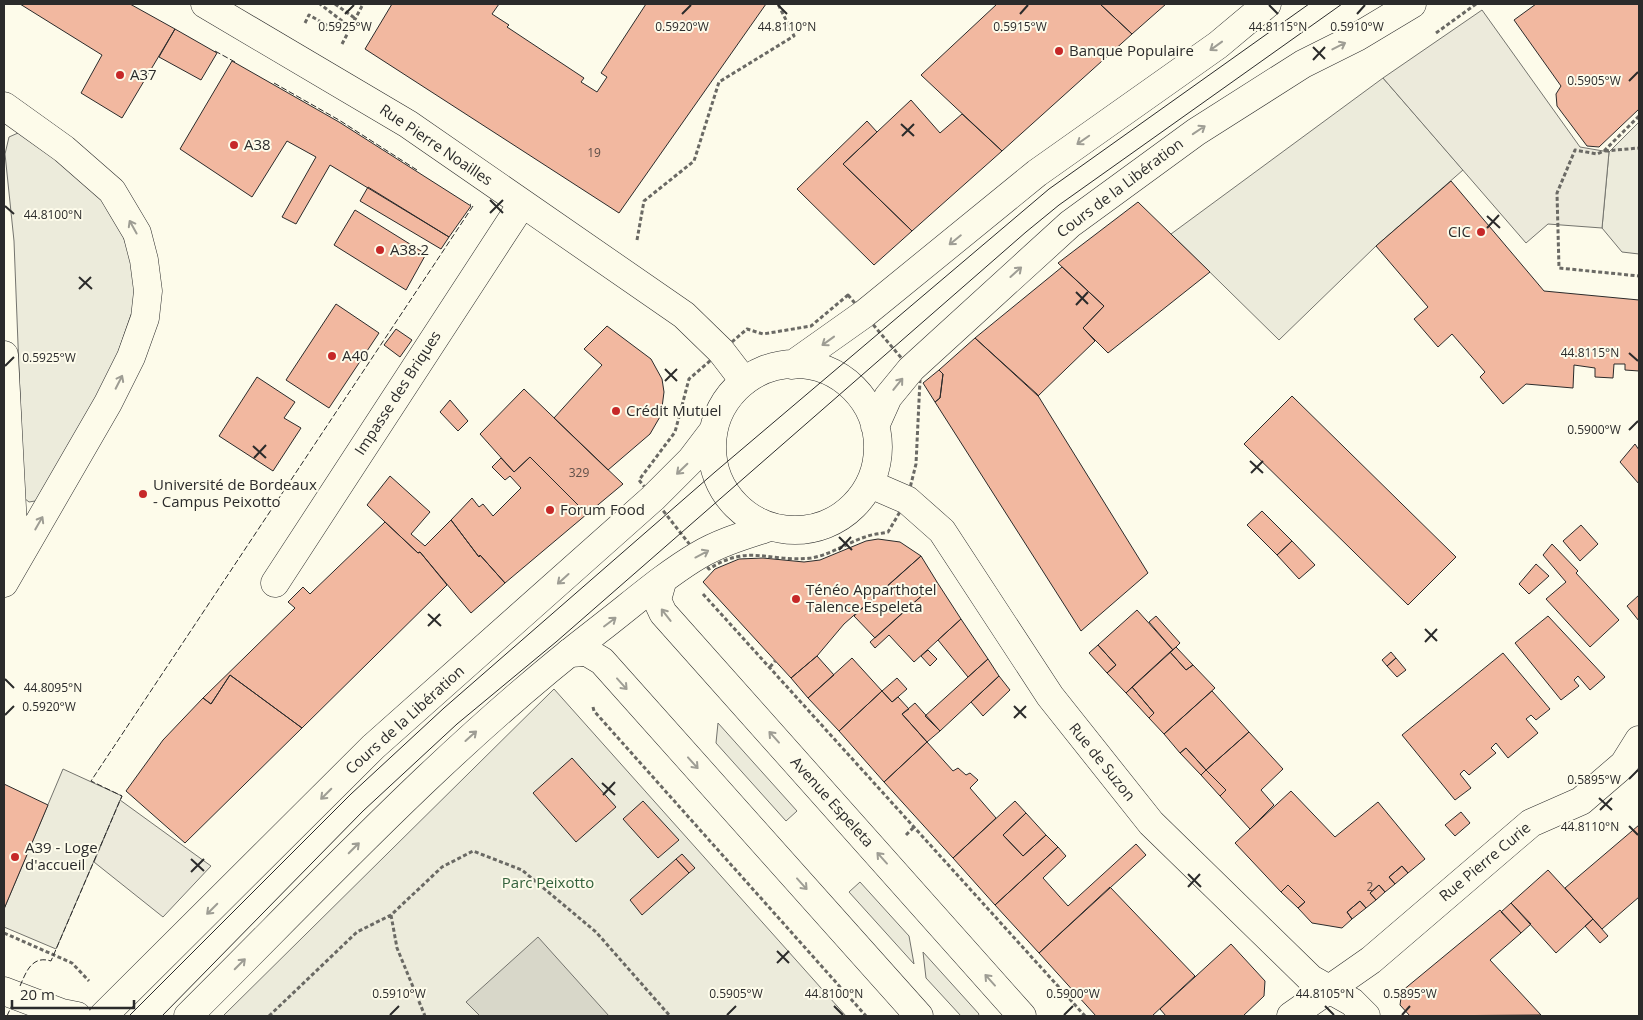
<svg xmlns="http://www.w3.org/2000/svg" width="1643" height="1020" font-family="'Open Sans',sans-serif">
<rect width="100%" height="100%" fill="#fdfbea"/>
<path fill="#ecebdb" stroke="#74746e" d="M 1383,78 L 1463,170 L 1376,246 L 1279,340 L 1171,234 Z
M 1639,122 L 1639,254 L 1622,252 L 1602,228 L 1609,152 Z
M 18,133 L 28,134 L 113,208 L 136,272 L 133,309 L 110,376 L 41,495 L 35,501 L 29,502 L 24,498 L 14,241 L 5,154 L 9,137 Z
M 554,689 L 846,1016 L 223,1016 Z
M 718,723 L 797,811 L 786,821 L 716,743 Z
M 63,769 L 122,796 L 56,949 L 4,927 L 4,909 Z
M 860,882 L 909,936 L 914,964 L 849,892 Z
M 923,952 L 979,1014 L 978,1016 L 961,1016 L 926,978 Z"/>
<path fill="#eceadb" stroke="#74746e" d="M 1482,10 L 1580,147 L 1609,152 L 1602,228 L 1548,224 L 1526,243 L 1383,78 Z
M 120,800 L 211,866 L 163,917 L 94,862 Z"/>
<path fill="#d8d7c9" stroke="#74746e" d="M 538,937 L 609,1016 L 480,1016 L 466,1002 Z"/>
<path fill="#f2b8a0" stroke="#2b2b2b" d="M 20,4 L 130,4 L 175,29 L 122,118 L 81,93 L 102,55 Z
M 392,4 L 499,4 L 492,14 L 509,25 L 507,27 L 584,78 L 581,82 L 597,92 L 607,77 L 601,73 L 646,4 L 766,4 L 619,213 L 365,49 Z
M 997,4 L 1100,4 L 1132,34 L 1002,151 L 921,75 Z
M 1100,4 L 1166,4 L 1132,34 Z
M 1536,4 L 1639,4 L 1639,109 L 1599,147 L 1587,146 L 1557,106 L 1556,94 L 1561,86 L 1514,20 Z
M 175,29 L 217,53 L 201,80 L 159,57 Z
M 232,61 L 339,122 L 471,206 L 449,237 L 330,165 L 296,224 L 282,217 L 316,157 L 287,141 L 252,197 L 180,149 Z
M 911,100 L 940,133 L 962,114 L 1002,151 L 912,231 L 843,164 Z
M 867,121 L 877,132 L 843,164 L 912,231 L 874,265 L 797,189 Z
M 1451,181 L 1544,291 L 1639,300 L 1639,371 L 1625,370 L 1625,364 L 1614,364 L 1613,378 L 1595,377 L 1595,368 L 1574,365 L 1573,388 L 1526,384 L 1503,404 L 1480,377 L 1485,372 L 1452,334 L 1438,347 L 1414,319 L 1428,307 L 1376,246 Z
M 368,187 L 449,237 L 441,249 L 360,201 Z
M 1138,202 L 1210,272 L 1108,353 L 1083,328 L 1104,306 L 1058,263 Z
M 355,210 L 426,254 L 406,290 L 334,245 Z
M 1062,267 L 1104,306 L 1083,328 L 1095,341 L 1038,396 L 975,338 Z
M 336,304 L 379,333 L 329,408 L 286,380 Z
M 607,326 L 651,359 L 662,379 L 664,392 L 661,415 L 650,434 L 608,470 L 554,418 L 602,365 L 584,349 Z
M 396,329 L 412,340 L 400,357 L 384,345 Z
M 975,338 L 1037,394 L 1148,573 L 1081,631 L 935,402 L 940,398 L 943,374 L 939,370 Z
M 939,370 L 943,374 L 940,398 L 935,402 L 923,383 Z
M 257,377 L 295,402 L 284,418 L 301,428 L 273,471 L 219,436 Z
M 524,389 L 623,484 L 587,514 L 530,457 L 514,472 L 480,434 Z
M 1292,396 L 1456,557 L 1408,605 L 1244,444 Z
M 450,400 L 468,421 L 458,431 L 440,412 Z
M 1635,444 L 1639,450 L 1639,484 L 1620,462 Z
M 530,457 L 587,514 L 505,583 L 480,555 L 479,557 L 451,520 L 472,498 L 479,507 L 483,504 L 493,516 L 521,488 L 510,476 L 505,480 L 492,467 L 501,458 L 514,472 Z
M 390,476 L 430,512 L 411,534 L 425,546 L 451,520 L 479,557 L 480,555 L 505,583 L 471,613 L 420,552 L 418,553 L 367,505 Z
M 1262,511 L 1292,541 L 1277,555 L 1247,525 Z
M 385,522 L 418,553 L 420,552 L 447,585 L 302,728 L 230,675 L 211,704 L 203,698 L 295,608 L 288,602 L 303,587 L 310,594 Z
M 1581,525 L 1598,544 L 1580,561 L 1563,541 Z
M 878,539 L 900,542 L 921,556 L 844,624 L 817,656 L 791,678 L 703,582 L 715,569 L 739,559 L 763,558 L 804,562 L 820,560 L 866,541 Z
M 1292,541 L 1315,565 L 1299,579 L 1277,555 Z
M 1552,544 L 1578,571 L 1576,573 L 1619,620 L 1590,647 L 1546,599 L 1566,582 L 1543,555 Z
M 921,556 L 937,582 L 875,638 L 854,616 Z
M 1536,564 L 1549,576 L 1529,594 L 1519,584 Z
M 937,582 L 961,619 L 914,662 L 889,635 L 875,648 L 870,642 Z
M 1639,595 L 1639,621 L 1627,606 Z
M 1137,610 L 1173,650 L 1126,693 L 1107,673 L 1116,665 L 1098,645 Z
M 1156,616 L 1180,643 L 1173,650 L 1149,622 Z
M 1548,616 L 1605,677 L 1590,690 L 1578,676 L 1574,680 L 1579,686 L 1561,700 L 1515,643 Z
M 961,619 L 988,659 L 968,677 L 938,640 Z
M 1098,645 L 1116,665 L 1107,673 L 1089,653 Z
M 1176,647 L 1193,665 L 1186,670 L 1170,652 Z
M 928,650 L 937,659 L 930,666 L 921,656 Z
M 1170,652 L 1186,670 L 1193,665 L 1215,688 L 1164,734 L 1149,718 L 1154,713 L 1132,687 Z
M 1391,652 L 1396,658 L 1387,666 L 1382,660 Z
M 1503,653 L 1550,709 L 1536,720 L 1531,715 L 1526,719 L 1538,733 L 1508,758 L 1496,743 L 1491,748 L 1496,753 L 1469,775 L 1464,770 L 1460,774 L 1471,788 L 1455,800 L 1402,735 Z
M 817,656 L 834,675 L 808,698 L 791,678 Z
M 852,658 L 882,691 L 839,731 L 808,698 Z
M 1396,658 L 1406,670 L 1397,677 L 1387,666 Z
M 988,659 L 999,676 L 940,731 L 925,716 Z
M 230,675 L 302,728 L 185,843 L 126,791 L 163,740 L 203,698 L 211,704 Z
M 999,676 L 1010,690 L 983,716 L 971,702 Z
M 897,678 L 907,689 L 892,702 L 882,691 Z
M 1132,687 L 1154,713 L 1149,718 L 1126,693 Z
M 882,691 L 892,702 L 898,697 L 909,709 L 902,714 L 927,742 L 884,782 L 839,731 Z
M 1212,691 L 1249,732 L 1206,770 L 1186,748 L 1180,753 L 1164,734 Z
M 915,703 L 940,731 L 927,742 L 902,714 Z
M 1249,732 L 1283,769 L 1261,790 L 1274,805 L 1250,829 L 1220,796 L 1226,790 L 1206,770 Z
M 927,742 L 953,771 L 958,768 L 966,775 L 970,773 L 978,780 L 970,788 L 996,818 L 953,858 L 884,782 Z
M 1186,748 L 1206,770 L 1201,775 L 1180,753 Z
M 572,758 L 616,807 L 576,842 L 533,793 Z
M 1206,770 L 1226,790 L 1220,796 L 1201,775 Z
M 4,784 L 48,805 L 4,909 Z
M 1291,791 L 1335,837 L 1378,802 L 1425,859 L 1408,873 L 1402,866 L 1389,877 L 1395,884 L 1385,892 L 1379,885 L 1370,893 L 1376,900 L 1366,908 L 1360,901 L 1347,912 L 1352,919 L 1342,928 L 1312,923 L 1298,908 L 1305,902 L 1288,885 L 1281,892 L 1235,843 Z
M 643,801 L 679,840 L 658,858 L 623,819 Z
M 1015,801 L 1026,813 L 1003,835 L 1023,856 L 1046,835 L 1058,847 L 995,905 L 953,858 Z
M 1461,812 L 1470,823 L 1455,836 L 1445,825 Z
M 1026,813 L 1046,835 L 1023,856 L 1003,835 Z
M 1639,825 L 1639,897 L 1602,929 L 1565,888 Z
M 1136,844 L 1146,855 L 1039,953 L 995,905 L 1058,847 L 1066,856 L 1043,878 L 1068,906 Z
M 682,854 L 695,868 L 689,873 L 676,859 Z
M 676,859 L 689,873 L 642,915 L 630,900 Z
M 1402,866 L 1408,873 L 1395,884 L 1389,877 Z
M 1548,870 L 1593,919 L 1556,953 L 1511,903 Z
M 1288,885 L 1305,902 L 1298,908 L 1281,892 Z
M 1379,885 L 1385,892 L 1376,900 L 1370,893 Z
M 1110,887 L 1195,976 L 1152,1016 L 1096,1016 L 1039,953 Z
M 1360,901 L 1366,908 L 1352,919 L 1347,912 Z
M 1511,903 L 1531,924 L 1521,933 L 1501,912 Z
M 1500,910 L 1521,933 L 1490,960 L 1541,1015 L 1410,1016 L 1400,1005 L 1402,991 Z
M 1593,919 L 1608,936 L 1600,943 L 1585,926 Z
M 1231,944 L 1265,981 L 1264,996 L 1243,1016 L 1166,1016 L 1160,1009 Z"/>
<g fill="none" stroke-linecap="round" stroke-linejoin="round">
<g stroke="#2b2b2b" stroke-width="29">
<path id="minor" d="M 205,4 L 408,124 L 684,315 L 721,351 L 744,381
M 4,106 L 64,149 L 112,191 L 137,233 L 144,260 L 148,291 L 145,318 L 131,357 L 108,403 L 4,583
M 4,355 L 13,527 L 7,566
M 870,484 L 907,500 L 942,531 L 1050,696 L 1151,823 L 1311,979 L 1352,1002 L 1366,1016
M 662,582 L 657,600 L 663,613 L 1022,1016
M 275,583 L 522,204
M 569,653 L 587,652 L 602,661 L 919,1016
M 4,991 L 62,1013 L 77,1016
M 1291,1016 L 1371,960 L 1531,823 L 1581,801 L 1624,764 L 1639,740"/>
</g>
<g stroke="#2b2b2b" stroke-width="29">
<path id="major" d="M712 447a83 83 0 1 1 166 0a83 83 0 1 1-166 0Z
M 792,365 L 864,314 L 1037,173 L 1218,45 L 1267,4
M 875,426 L 888,397 L 911,369 L 1070,224 L 1196,132 L 1303,64 L 1357,37 L 1412,4
M 103,1016 L 373,747 L 653,498 L 691,460 L 713,431
M 188,1016 C 321,884 448,746 597,631 C 630,606 663,576 699,555 C 721,542 746,535 770,527"/>
</g>
<path stroke="#6a6964" stroke-width="3" stroke-dasharray="4 2.5" stroke-linecap="butt" d="M 335,4 L 356,19
M 305,23 L 309,15 L 337,31 L 342,21 L 320,4
M 1436,33 L 1476,4
M 342,44 L 363,4
M 1639,116 L 1604,151 L 1597,154 L 1575,150 L 1557,193 L 1559,268 L 1639,276
M 1605,151 L 1639,148
M 637,240 L 644,201 L 694,161 L 719,82 L 794,36 L 778,4
M 848,295 L 920,380 L 916,464 L 907,500 L 888,532 C 880,534 872,534 865,537 C 847,543 830,555 811,558 C 770,563 749,543 709,569 L 639,480 L 675,432 L 689,379 L 747,329 L 763,334 L 811,326 Z
M 703,594 L 1085,1016
M 770,667 L 775,661
M 593,707 L 594,711 L 866,1016
M 906,835 L 915,826
M 391,915 L 397,948 L 425,1016
M 4,933 L 72,963 L 89,981
M 269,1016 L 357,932 L 391,915 L 442,867 L 473,851 L 522,870 L 596,932 L 670,1016"/>
<use href="#minor" stroke="#fdfbea" stroke-width="28"/>
<use href="#major" stroke="#fdfbea" stroke-width="28"/>
<path stroke="#2b2b2b" stroke-width="1" d="M 129,1016 L 351,794 L 444,708 L 715,472 L 1049,189 L 1309,4
M 162,1016 L 363,811 L 457,724 L 556,642 L 1026,232 L 1059,205 L 1342,4"/>
<path stroke="#2b2b2b" stroke-width="1" stroke-dasharray="6 2.5" stroke-linecap="butt" d="M 215,51 L 235,62
M 274,83 L 339,120 L 417,170
M 20,986 C 26,972 32,955 51,961 L 122,796 L 91,781 L 473,206 L 470,204
M 7,1016 L 12,1005"/>
</g>
<defs><path id="oneway-shaft" d="M-6 0H5M1.5-3L5.5 0L1.5 3" fill="none" stroke-width="1.6" stroke-linecap="round" stroke-linejoin="round" transform="scale(1.25)"/></defs>
<g stroke="#9e9d94">
<use href="#oneway-shaft" transform="translate(1216 46) rotate(144)"/>
<use href="#oneway-shaft" transform="translate(1339 46) rotate(-27)"/>
<use href="#oneway-shaft" transform="translate(1199 130) rotate(-34)"/>
<use href="#oneway-shaft" transform="translate(1083 140) rotate(145)"/>
<use href="#oneway-shaft" transform="translate(133 227) rotate(-119)"/>
<use href="#oneway-shaft" transform="translate(955 240) rotate(141)"/>
<use href="#oneway-shaft" transform="translate(1016 272) rotate(-42)"/>
<use href="#oneway-shaft" transform="translate(828 341) rotate(144)"/>
<use href="#oneway-shaft" transform="translate(119 382) rotate(-63)"/>
<use href="#oneway-shaft" transform="translate(898 384) rotate(-51)"/>
<use href="#oneway-shaft" transform="translate(682 469) rotate(136)"/>
<use href="#oneway-shaft" transform="translate(39 523) rotate(-60)"/>
<use href="#oneway-shaft" transform="translate(702 554) rotate(-28)"/>
<use href="#oneway-shaft" transform="translate(563 579) rotate(138)"/>
<use href="#oneway-shaft" transform="translate(666 615) rotate(-128)"/>
<use href="#oneway-shaft" transform="translate(610 622) rotate(-37)"/>
<use href="#oneway-shaft" transform="translate(622 684) rotate(48)"/>
<use href="#oneway-shaft" transform="translate(471 736) rotate(-42)"/>
<use href="#oneway-shaft" transform="translate(774 737) rotate(-132)"/>
<use href="#oneway-shaft" transform="translate(693 763) rotate(48)"/>
<use href="#oneway-shaft" transform="translate(326 794) rotate(135)"/>
<use href="#oneway-shaft" transform="translate(354 848) rotate(-45)"/>
<use href="#oneway-shaft" transform="translate(882 858) rotate(-132)"/>
<use href="#oneway-shaft" transform="translate(802 884) rotate(48)"/>
<use href="#oneway-shaft" transform="translate(212 909) rotate(135)"/>
<use href="#oneway-shaft" transform="translate(240 964) rotate(-45)"/>
<use href="#oneway-shaft" transform="translate(990 980) rotate(-132)"/>
</g>
<path fill="none" stroke="#2b2b2b" stroke-width="2" d="M 778,5 L 787,14M 1269,5 L 1278,14M 345,14 L 354,5M 682,14 L 691,5M 1020,14 L 1028,5M 1357,14 L 1365,5M 1313,47 L 1325,59M 1313,60 L 1325,47M 1629,81 L 1638,72M 901,124 L 914,136M 902,136 L 914,124M 490,200 L 503,213M 5,206 L 14,214M 490,213 L 503,200M 1487,216 L 1500,228M 1487,228 L 1499,215M 79,277 L 92,289M 79,289 L 91,277M 1076,292 L 1088,304M 1076,305 L 1088,292M 1629,353 L 1638,361M 5,366 L 14,357M 665,369 L 677,381M 665,381 L 677,369M 1629,430 L 1638,421M 253,446 L 266,458M 254,458 L 266,445M 1250,461 L 1263,473M 1251,473 L 1263,461M 839,537 L 852,550M 839,550 L 851,537M 428,614 L 441,626M 428,626 L 440,614M 1425,629 L 1437,641M 1425,642 L 1437,629M 5,679 L 14,688M 1014,706 L 1026,718M 5,715 L 14,706M 1014,718 L 1026,706M 1629,779 L 1638,770M 602,783 L 615,795M 603,795 L 615,782M 1599,798 L 1612,810M 1600,810 L 1612,798M 1629,826 L 1638,835M 191,859 L 204,871M 191,872 L 204,859M 1188,874 L 1201,887M 1188,887 L 1200,874M 777,951 L 789,963M 777,963 L 789,951M 834,1006 L 843,1015M 1325,1006 L 1334,1015M 390,1015 L 399,1006M 727,1015 L 736,1006M 1064,1015 L 1073,1006M 1402,1015 L 1410,1006"/>
<g fill="#c62828" stroke="#fdfbea" stroke-width="2">
<circle cx="1059" cy="51" r="5"/>
<circle cx="120" cy="75" r="5"/>
<circle cx="234" cy="145" r="5"/>
<circle cx="1481" cy="232" r="5"/>
<circle cx="380" cy="250" r="5"/>
<circle cx="332" cy="356" r="5"/>
<circle cx="616" cy="411" r="5"/>
<circle cx="143" cy="494" r="5"/>
<circle cx="550" cy="510" r="5"/>
<circle cx="796" cy="599" r="5"/>
<circle cx="15" cy="857" r="5"/>
</g>
<g text-anchor="middle" stroke-width="4" stroke-linejoin="round" paint-order="stroke">
<g font-size="12" fill="#5d4e48">
<text x="594" y="157">19</text>
<text x="579" y="477">329</text>
<text x="1370" y="891">2</text>
</g>
<g font-size="15" fill="#2b2b2b" stroke="#fdfbea" text-anchor="start">
<text x="1069" y="56">Banque Populaire</text>
<text x="130" y="80">A37</text>
<text x="244" y="150">A38</text>
<text x="1471" y="237" text-anchor="end">CIC</text>
<text x="390" y="255">A38.2</text>
<text x="342" y="361">A40</text>
<text x="626" y="416">Crédit Mutuel</text>
<text x="153" y="490">Université de Bordeaux<tspan x="153" dy="17">- Campus Peixotto</tspan></text>
<text x="560" y="515">Forum Food</text>
<text x="806" y="595">Ténéo Apparthotel<tspan x="806" dy="17">Talence Espeleta</tspan></text>
<text x="25" y="853">A39 - Loge<tspan x="25" dy="17">d'accueil</tspan></text>
</g>
<g font-size="15" fill="#2b2b2b" stroke="#fdfbea">
<text transform="translate(436 145) rotate(34)" y="5">Rue Pierre Noailles</text>
<text transform="translate(1120 188) rotate(-37)" y="5">Cours de la Libération</text>
<text transform="translate(398 393) rotate(-57)" y="5">Impasse des Briques</text>
<text transform="translate(405 720) rotate(-42)" y="5">Cours de la Libération</text>
<text transform="translate(1102 762) rotate(51)" y="5">Rue de Suzon</text>
<text transform="translate(832 802) rotate(48)" y="5">Avenue Espeleta</text>
<text transform="translate(1485 862) rotate(-40)" y="5">Rue Pierre Curie</text>
</g>
<g font-size="15" fill="#34623c" stroke="#fdfbea">
<text x="548" y="888">Parc Peixotto</text>
</g>
</g>
<g font-size="12" text-anchor="middle" fill="#2b2b2b" stroke="#fdfbea" stroke-width="4" stroke-linejoin="round" paint-order="stroke">
<text x="787" y="31">44.8110°N</text>
<text x="1278" y="31">44.8115°N</text>
<text x="345" y="31">0.5925°W</text>
<text x="682" y="31">0.5920°W</text>
<text x="1020" y="31">0.5915°W</text>
<text x="1357" y="31">0.5910°W</text>
<text x="1594" y="85">0.5905°W</text>
<text x="53" y="219">44.8100°N</text>
<text x="1590" y="357">44.8115°N</text>
<text x="49" y="362">0.5925°W</text>
<text x="1594" y="434">0.5900°W</text>
<text x="53" y="692">44.8095°N</text>
<text x="49" y="711">0.5920°W</text>
<text x="1594" y="784">0.5895°W</text>
<text x="1590" y="831">44.8110°N</text>
<text x="399" y="998">0.5910°W</text>
<text x="736" y="998">0.5905°W</text>
<text x="1073" y="998">0.5900°W</text>
<text x="1410" y="998">0.5895°W</text>
<text x="834" y="998">44.8100°N</text>
<text x="1325" y="998">44.8105°N</text>
</g>
<rect width="1643" height="1020" fill="none" stroke="#2b2b2b" stroke-width="10"/>
<path d="M12 1000v8h122v-8" fill="none" stroke="#2b2b2b" stroke-width="2.5"/>
<text x="20" y="1000" font-size="15" fill="#2b2b2b" stroke="#fdfbea" stroke-width="4" paint-order="stroke">20 m</text>
</svg>
